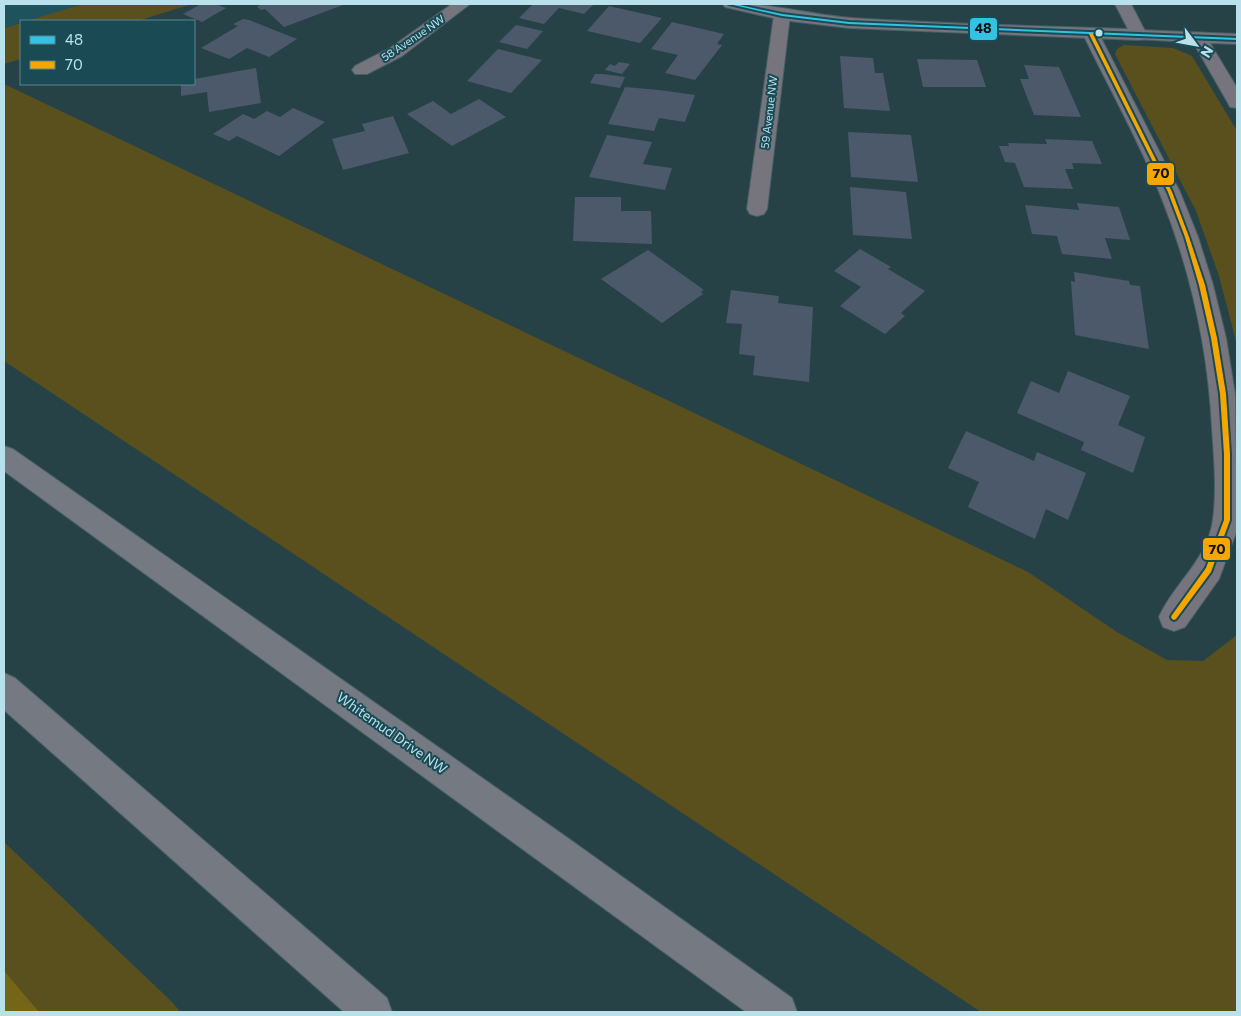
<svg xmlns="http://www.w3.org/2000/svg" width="1241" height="1016" font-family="Commissioner,sans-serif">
<rect width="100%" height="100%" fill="#274247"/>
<path fill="#1e525d" d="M 4,4 L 83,4 L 4,28 Z"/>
<path fill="#5a501d" d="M 83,4 L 192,4 L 137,21 L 26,21 Z
M 21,23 L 21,59 L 4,64 L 4,28 Z
M 1124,45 L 1173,48 L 1192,56 L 1237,131 L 1237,345 L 1219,276 L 1196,211 L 1115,54 L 1117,49 Z
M 4,84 L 1028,572 L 1117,632 L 1167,660 L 1203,661 L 1237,635 L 1237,1012 L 981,1012 L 4,361 Z
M 4,842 L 174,1004 L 180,1012 L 4,1012 Z"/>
<path fill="#756517" d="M 4,971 L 39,1012 L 4,1012 Z"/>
<path fill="#4b596b" d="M 201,4 L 215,4 L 226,8 L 202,22 L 183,14 Z
M 259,4 L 341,4 L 343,5 L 284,27 L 265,9 L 261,10 L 257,7 L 260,5 Z
M 533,4 L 594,4 L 584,14 L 559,8 L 544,24 L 519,18 Z
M 609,6 L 662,18 L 640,43 L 587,31 Z
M 243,19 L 249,20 L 297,39 L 269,57 L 247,48 L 229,59 L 201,48 L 238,26 L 233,24 Z
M 672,22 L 724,34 L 717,44 L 722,45 L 695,80 L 665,73 L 678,55 L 651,49 Z
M 516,25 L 543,31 L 527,49 L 499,42 Z
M 498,49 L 542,60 L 511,93 L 467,81 Z
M 840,56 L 873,58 L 875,73 L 883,73 L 890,111 L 844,108 Z
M 917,59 L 977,60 L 986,87 L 923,87 Z
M 619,62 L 630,64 L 622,74 L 605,70 L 610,64 L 615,66 Z
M 1024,65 L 1059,67 L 1081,117 L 1034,115 L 1020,79 L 1029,79 Z
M 256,68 L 261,103 L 209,112 L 207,92 L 181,96 L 181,84 L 194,84 L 194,79 Z
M 595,74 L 603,74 L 625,77 L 620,88 L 590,83 Z
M 625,87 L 659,90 L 695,95 L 685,122 L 659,118 L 654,131 L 608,124 Z
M 479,99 L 506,117 L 452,146 L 407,114 L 433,101 L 451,114 Z
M 293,108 L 325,122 L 279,156 L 237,136 L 229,141 L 213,134 L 243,114 L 254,119 L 267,111 L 280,117 Z
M 393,116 L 409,153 L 343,170 L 332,139 L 365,131 L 362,124 Z
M 848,132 L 911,135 L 918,182 L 851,177 Z
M 607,135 L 652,142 L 643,164 L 672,168 L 665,190 L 589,177 Z
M 1045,139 L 1092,141 L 1102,164 L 1072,163 L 1074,169 L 1065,169 L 1073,189 L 1024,187 L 1015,163 L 1005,162 L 999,146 L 1009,146 L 1008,143 L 1047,144 Z
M 850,187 L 906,192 L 912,239 L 853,235 Z
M 575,197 L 621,197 L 621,211 L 651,211 L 652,244 L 573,241 Z
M 1077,203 L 1119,207 L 1130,240 L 1105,238 L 1112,259 L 1062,254 L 1057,236 L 1032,234 L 1025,205 L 1079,210 Z
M 860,249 L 891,267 L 888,269 L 925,291 L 901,313 L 905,316 L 885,334 L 840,306 L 861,287 L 834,271 Z
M 648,250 L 704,290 L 701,292 L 703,294 L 662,323 L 601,279 Z
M 1074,272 L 1129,281 L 1130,285 L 1140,286 L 1149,349 L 1075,335 L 1071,281 L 1075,282 Z
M 731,290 L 779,296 L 778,303 L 813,307 L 809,382 L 753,375 L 755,356 L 739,354 L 742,324 L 726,323 Z
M 1068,371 L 1130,396 L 1118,425 L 1145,437 L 1133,473 L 1081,450 L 1084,442 L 1017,413 L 1031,381 L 1059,393 Z
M 966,431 L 1034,461 L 1037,452 L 1086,473 L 1068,520 L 1046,509 L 1035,539 L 968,507 L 979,482 L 948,468 Z"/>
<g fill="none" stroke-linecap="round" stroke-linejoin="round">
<g stroke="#466065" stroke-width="2">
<path id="street" d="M 452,4 L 470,4 L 402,56 L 367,74 L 355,74 L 352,70 L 355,66 L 390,48 Z
M 782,10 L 788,12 L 790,15 L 767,209 L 764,214 L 757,216 L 750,214 L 747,209 L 774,15 L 776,12 Z
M 1091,29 L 1097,30 L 1099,34 L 1180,192 L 1198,237 L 1213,285 L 1226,338 L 1235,394 L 1237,530 L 1219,579 L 1185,627 L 1174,631 L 1163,627 L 1159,617 C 1174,583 1208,560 1213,519 C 1217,490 1214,457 1212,428 C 1208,348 1190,268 1160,194 C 1139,141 1108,86 1083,34 L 1085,30 Z
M 1139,30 L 1237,34 L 1237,44 L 1210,43 L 1237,88 L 1237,108 L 1230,107 L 1228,103 L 1193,42 L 1133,39 L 1131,35 L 1133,31 Z"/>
</g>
<g stroke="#466065" stroke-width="2">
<path id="secondary" d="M 723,4 C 764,1 809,15 851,18 C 943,24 1036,26 1128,29 L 1115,4 L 1131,4 L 1147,35 L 1145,39 L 1139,40 L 849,28 L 782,20 L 725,7 Z"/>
</g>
<g stroke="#466065" stroke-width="2">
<path id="highway" d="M 4,446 L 13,449 L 565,836 L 792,998 L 797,1012 L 746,1012 L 4,471 Z
M 4,673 L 15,678 L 387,998 L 392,1012 L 344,1012 L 4,710 Z"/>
</g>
<use href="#street" fill="#76747d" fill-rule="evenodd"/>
<use href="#secondary" fill="#75757f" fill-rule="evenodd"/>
<use href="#highway" fill="#747982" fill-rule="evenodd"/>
<g stroke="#1a4a54" stroke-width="4">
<path id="bus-1" d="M 729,4 L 735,4 L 782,14 L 849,22 L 1237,38 L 1237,40 L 849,24 L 782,16 Z"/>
</g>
<g stroke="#1a4a54" stroke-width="4">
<path id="bus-2" d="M 1090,33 L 1093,34 L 1172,192 L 1189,237 L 1205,285 L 1217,338 L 1226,394 L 1230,454 L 1230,520 L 1211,572 L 1176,619 L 1174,620 L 1172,619 L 1171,617 L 1172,615 L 1206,568 L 1224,520 L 1224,454 L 1220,394 L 1211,338 L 1199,285 L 1185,237 L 1168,192 L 1089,34 Z"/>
</g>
<use href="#bus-1" fill="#33c2e2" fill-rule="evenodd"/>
<use href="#bus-2" fill="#f7a600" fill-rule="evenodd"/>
</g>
<circle fill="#b8e1eb" stroke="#1a4a54" stroke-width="2" cx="1099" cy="33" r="4.5"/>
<g text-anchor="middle" stroke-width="4" stroke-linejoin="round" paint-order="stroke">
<g font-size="11" fill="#b8e1eb" stroke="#1a4a54">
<text transform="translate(413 38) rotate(-34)" y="4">58 Avenue NW</text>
<text transform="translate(769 112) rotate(-83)" y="4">59 Avenue NW</text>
</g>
<g font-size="14" fill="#b8e1eb" stroke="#1a4a54">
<text transform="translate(392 733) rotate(35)" y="5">Whitemud Drive NW</text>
</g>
</g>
<g stroke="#1a4a54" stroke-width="2">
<rect x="969" y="17" width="29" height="24" rx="5" fill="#33c2e2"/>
<rect x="1146" y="162" width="29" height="24" rx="5" fill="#f7a600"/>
<rect x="1202" y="537" width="29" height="24" rx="5" fill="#f7a600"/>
</g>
<g font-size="14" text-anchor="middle" font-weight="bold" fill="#111">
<text x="983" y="33">48</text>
<text x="1161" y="178">70</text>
<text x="1217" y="554">70</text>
</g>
<rect width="1241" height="1016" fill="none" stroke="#b8e1eb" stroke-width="10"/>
<rect x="20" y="20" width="175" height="65" fill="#1a4a54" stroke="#598690"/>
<rect x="30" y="36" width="25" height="8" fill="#33c2e2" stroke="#598690"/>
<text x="65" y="45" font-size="15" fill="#b8e1eb">48</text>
<rect x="30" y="61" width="25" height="8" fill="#f7a600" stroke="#598690"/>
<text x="65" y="70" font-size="15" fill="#b8e1eb">70</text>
<g transform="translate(1196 45) rotate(122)" stroke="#1a4a54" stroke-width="4" paint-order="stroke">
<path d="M0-4L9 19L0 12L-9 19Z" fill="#b8e1eb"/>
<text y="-8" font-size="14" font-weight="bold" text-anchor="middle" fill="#b8e1eb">N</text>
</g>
</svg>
